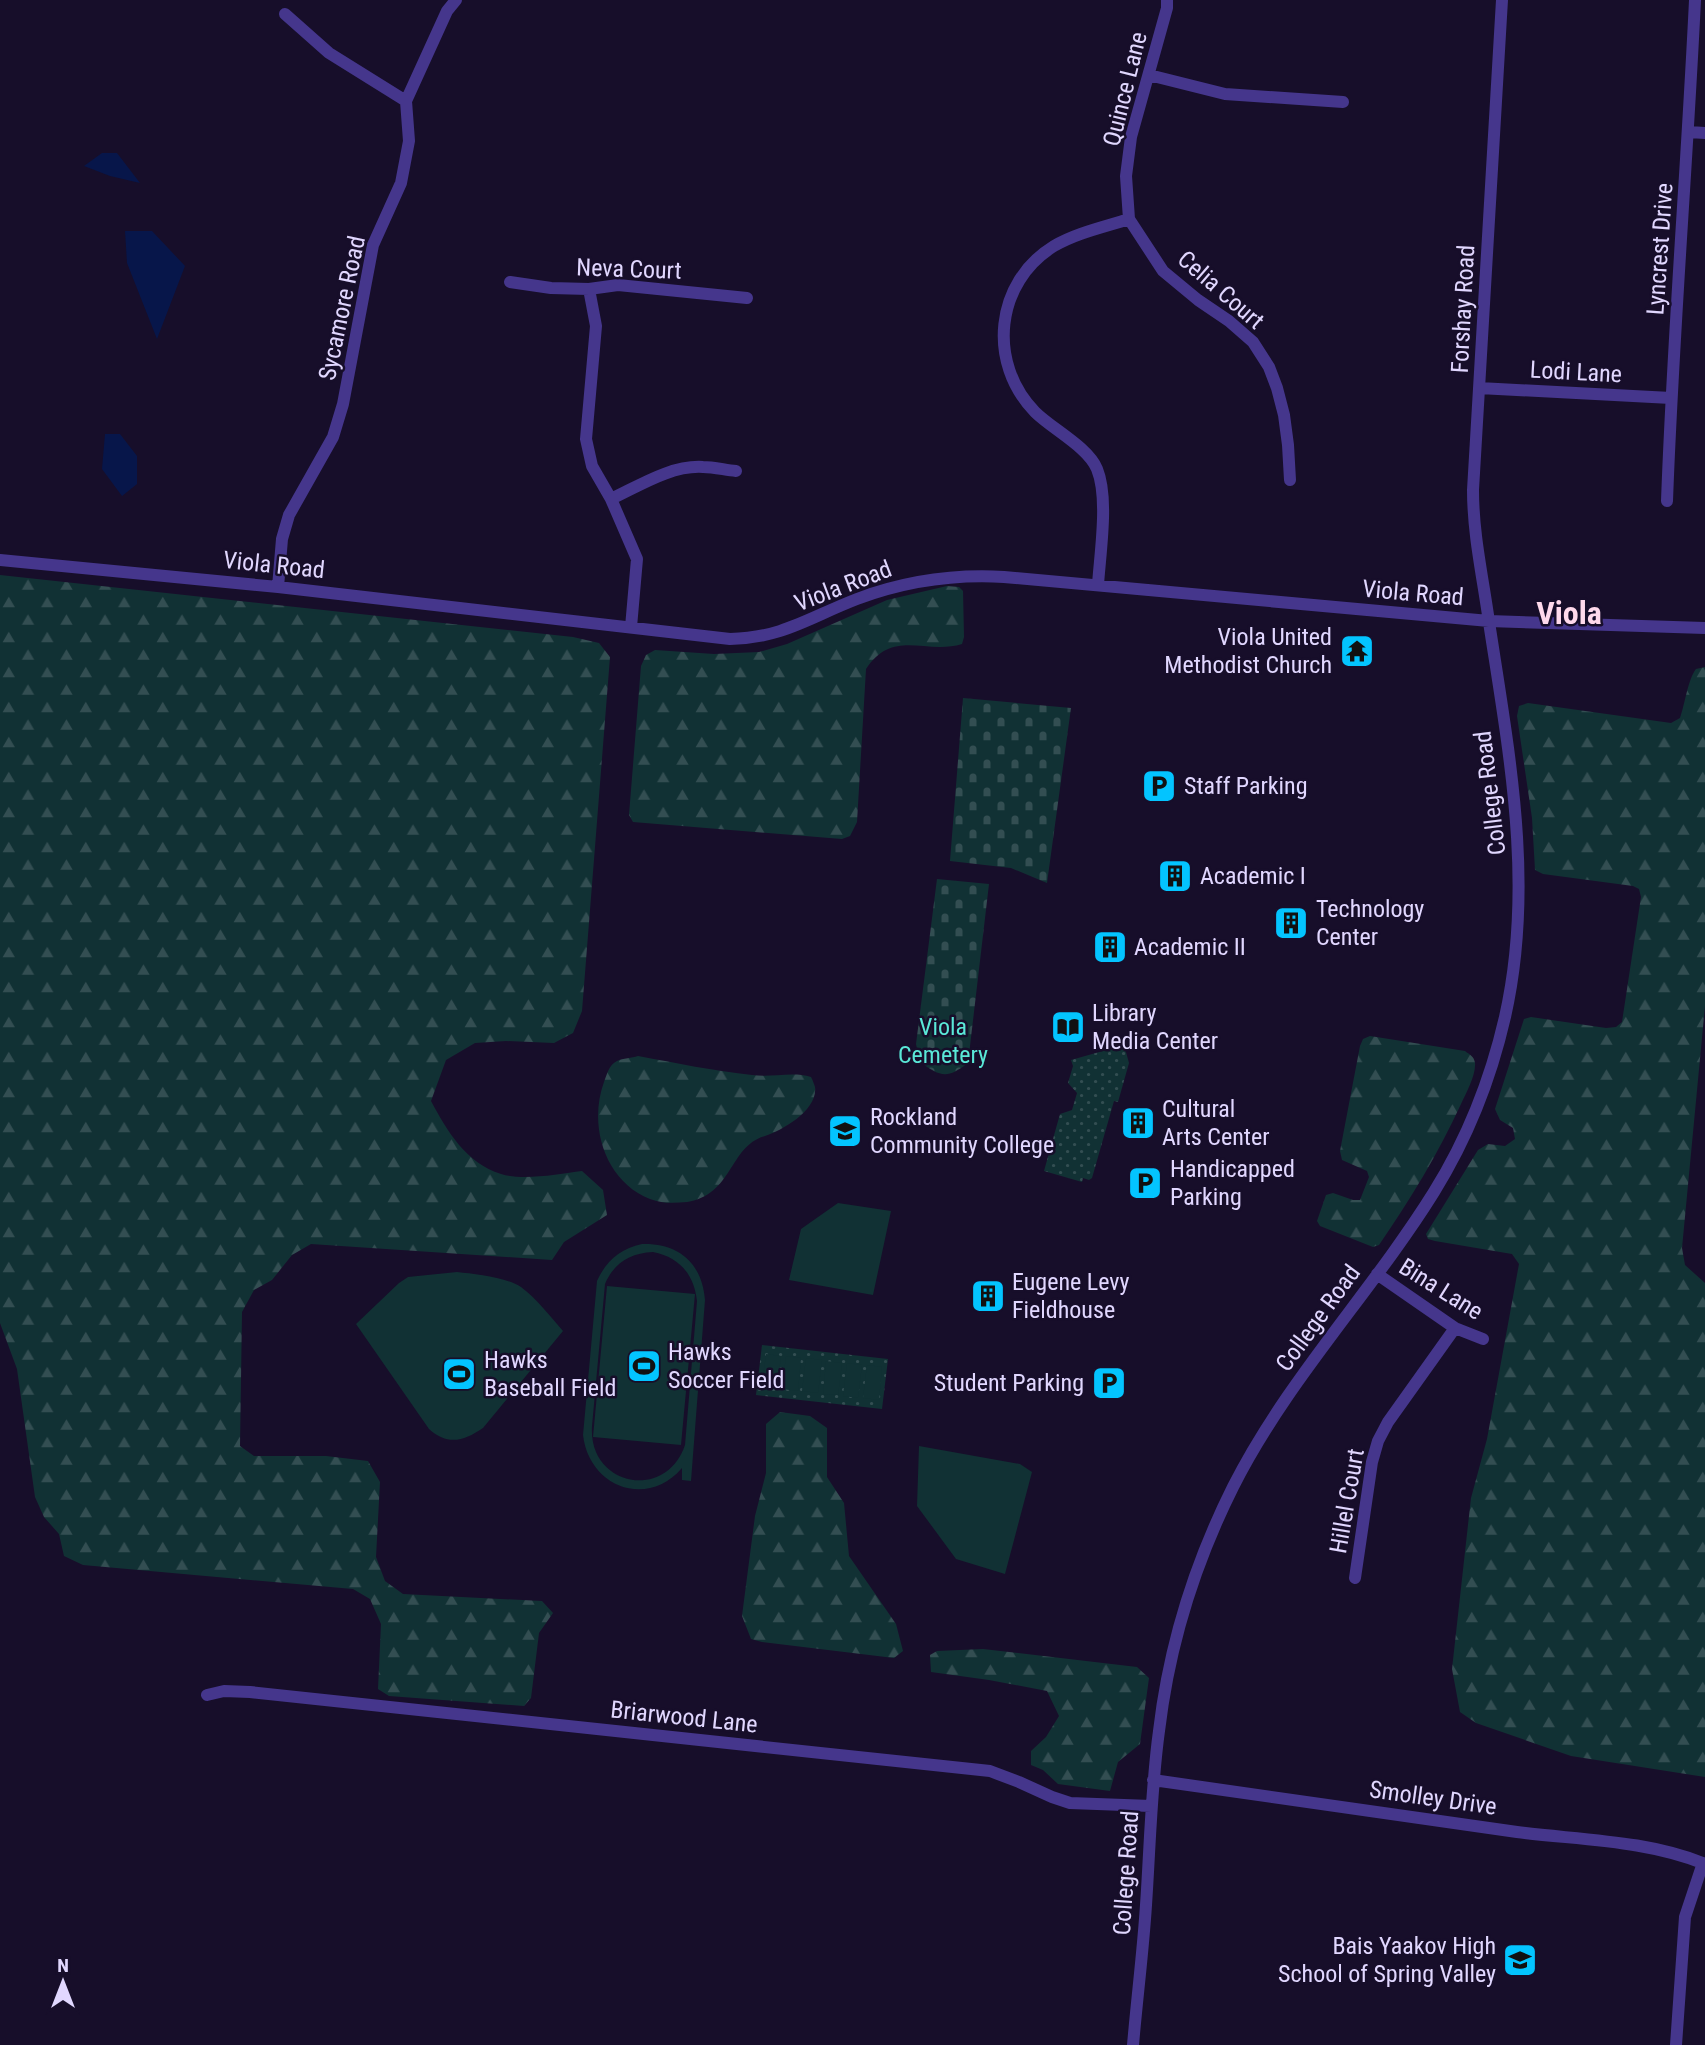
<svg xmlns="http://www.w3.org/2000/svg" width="1705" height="2045" font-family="'Roboto Condensed',sans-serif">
<defs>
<pattern id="forest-firs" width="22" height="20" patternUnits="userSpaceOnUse" patternTransform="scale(1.75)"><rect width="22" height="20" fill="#113134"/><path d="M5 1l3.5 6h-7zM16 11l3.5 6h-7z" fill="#334e52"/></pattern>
<pattern id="cemetery-stones" width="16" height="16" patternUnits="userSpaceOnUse" patternTransform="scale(1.75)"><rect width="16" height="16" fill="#113134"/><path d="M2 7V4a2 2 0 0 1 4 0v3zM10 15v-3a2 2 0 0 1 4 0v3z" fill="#334e52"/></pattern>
<pattern id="park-dots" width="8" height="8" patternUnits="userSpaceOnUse" patternTransform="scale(1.75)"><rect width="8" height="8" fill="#113134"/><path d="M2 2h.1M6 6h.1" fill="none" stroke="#334e52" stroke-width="1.8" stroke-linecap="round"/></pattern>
</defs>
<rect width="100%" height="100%" fill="#170e2a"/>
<path fill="url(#forest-firs)" d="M 0,575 L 573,637 L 599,643 L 610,657 L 582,1011 L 573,1033 L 554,1043 L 506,1041 L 475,1043 L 446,1060 L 431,1101 C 447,1131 466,1163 501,1174 C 522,1181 560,1174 582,1171 L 603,1190 L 607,1215 L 564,1242 L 552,1260 L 311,1244 L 292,1255 L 272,1280 L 254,1290 L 242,1312 L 240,1446 L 254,1456 L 326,1456 L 368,1461 L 380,1482 L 376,1557 L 385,1581 L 403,1594 L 542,1601 L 553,1613 L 539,1633 L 531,1698 L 524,1706 L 389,1696 L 378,1689 L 381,1624 L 370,1599 L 353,1589 L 83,1565 L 64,1556 L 59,1534 L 44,1517 L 35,1497 L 17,1369 L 0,1323 Z
M 947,586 L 959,587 L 963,591 L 964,637 L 962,644 C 925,655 893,628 866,669 L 857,822 L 850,836 L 842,839 L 633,822 L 629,815 L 641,666 L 646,655 L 655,650 L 714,654 L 759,652 L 787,644 L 887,600 Z
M 1705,667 L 1705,1006 L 1682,1248 L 1685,1265 L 1705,1283 L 1705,1777 L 1571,1756 L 1476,1723 L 1460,1712 L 1452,1669 L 1471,1498 L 1487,1439 L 1519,1264 L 1512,1254 L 1435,1241 L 1428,1239 L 1426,1234 L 1478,1150 L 1488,1144 L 1505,1146 L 1515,1139 L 1513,1128 L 1500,1120 L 1495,1109 L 1524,1019 L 1531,1017 L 1606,1028 L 1616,1027 L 1622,1022 L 1641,897 L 1639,889 L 1633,886 L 1543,874 L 1535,870 L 1532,818 L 1517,716 L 1519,706 L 1528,703 L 1671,723 L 1680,718 C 1685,704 1688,679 1696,669 Z
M 1370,1036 L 1465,1051 C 1470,1055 1474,1056 1475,1063 C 1476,1075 1466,1093 1461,1104 C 1438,1154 1410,1200 1379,1245 L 1373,1247 L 1320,1226 L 1317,1221 L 1326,1195 L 1333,1193 L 1353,1200 L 1360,1200 L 1369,1177 L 1367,1171 L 1342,1160 L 1340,1151 L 1360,1046 L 1363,1039 Z
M 638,1056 C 676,1063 714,1071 752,1075 C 772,1078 792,1071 811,1077 C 813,1081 814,1084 815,1087 C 818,1110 783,1130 765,1136 C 729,1146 733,1195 687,1202 C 674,1203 663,1204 650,1199 C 605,1181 588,1126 604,1082 C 607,1074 609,1065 617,1061 C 623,1058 632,1058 638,1056 Z
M 780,1412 L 810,1416 L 827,1428 L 827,1477 L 844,1503 L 849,1556 L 896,1624 L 903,1651 L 894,1658 L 762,1642 L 751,1639 L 742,1616 L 755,1516 L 766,1473 L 766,1424 Z
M 983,1649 L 1137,1667 L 1149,1678 L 1140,1744 L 1118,1762 L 1110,1791 L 1058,1784 L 1043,1770 L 1031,1765 L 1031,1751 L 1046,1737 L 1059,1716 L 1047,1691 L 989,1680 L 931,1672 L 930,1655 L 937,1651 Z"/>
<path fill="url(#cemetery-stones)" d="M 963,698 L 1071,708 L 1047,883 L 1011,868 L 950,861 Z
M 937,879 L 989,884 L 968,1063 C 947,1079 941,1077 920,1062 L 916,1044 Z"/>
<path fill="url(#park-dots)" d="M 1124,1045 L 1129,1063 L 1118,1102 L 1114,1101 L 1092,1178 L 1089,1180 L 1083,1178 L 1082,1182 L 1044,1171 L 1060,1114 L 1072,1110 L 1077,1093 L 1068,1083 L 1073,1066 L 1071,1060 Z
M 762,1345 L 888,1359 L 882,1409 L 756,1395 Z"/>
<path fill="#113134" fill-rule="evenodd" d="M 838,1203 L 891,1211 L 873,1295 L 789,1280 L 801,1229 Z
M 642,1244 C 679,1243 702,1263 705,1300 L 691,1481 L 682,1480 L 682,1468 C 647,1509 589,1487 583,1435 L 597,1281 C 606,1261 620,1249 642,1244 ZM 653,1252 C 679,1257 694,1274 697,1301 L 685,1445 C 666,1502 588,1486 592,1426 L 605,1284 C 614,1263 630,1253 653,1252 Z
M 457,1272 C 475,1274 506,1277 521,1287 C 537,1299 550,1316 563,1331 L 483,1428 C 464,1441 448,1446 429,1429 L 356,1324 L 399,1283 L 408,1277 Z
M 607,1286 L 695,1294 L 681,1445 L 593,1437 Z
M 766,1354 L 781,1356 L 777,1389 L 762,1387 Z
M 786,1356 L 801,1358 L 798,1391 L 782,1389 Z
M 806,1358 L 822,1360 L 818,1393 L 802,1391 Z
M 826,1361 L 842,1363 L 838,1395 L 823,1394 Z
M 847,1363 L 862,1365 L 858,1398 L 843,1396 Z
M 867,1365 L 882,1367 L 879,1400 L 863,1398 Z
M 919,1446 L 1020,1464 L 1032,1472 L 1005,1574 L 956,1559 L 917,1506 Z"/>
<path fill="#07164a" d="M 102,153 L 117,153 L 140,183 L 110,176 L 84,166 Z
M 125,231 L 152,231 L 185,266 L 157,339 L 127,263 Z
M 105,434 L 120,434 L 137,456 L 137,484 L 122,496 L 102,469 Z"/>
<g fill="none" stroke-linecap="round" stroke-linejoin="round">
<path stroke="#45368c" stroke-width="12" d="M 1167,0 L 1167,8 L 1131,137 L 1126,176 L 1129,219 L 1163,271 L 1198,300 L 1229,321 L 1253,342 L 1269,367 L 1277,388 L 1284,415 L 1288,445 L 1290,480
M 285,14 L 329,53 L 406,101
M 1149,75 L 1225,94 L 1343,102
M 1689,132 L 1705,133
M 510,282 L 551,288 L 589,289 L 618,285 L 747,298
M 589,289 L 596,326 L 586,439 L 592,466 L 611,499 L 637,559 L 631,627
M 1479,388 L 1671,398
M 611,499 C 639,486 671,465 703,467 C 714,467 725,470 736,471
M 1667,501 C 1673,334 1687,167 1695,0
M 0,560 L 278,587 L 730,639 C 783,638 810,617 857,599 C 905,581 953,574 1004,577 L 1489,621 L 1705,628
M 1098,585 C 1100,553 1109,498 1097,469 C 1088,447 1052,429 1035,412 C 987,363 995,282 1054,246 C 1076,233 1104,227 1129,219
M 278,587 L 282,539 L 289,515 L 333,437 L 343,404 L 373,245 L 401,183 L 409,141 L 406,101 L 447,11 L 456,0
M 1377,1274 L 1455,1328 L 1483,1339
M 1355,1578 L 1372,1462 L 1378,1441 L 1388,1422 L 1455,1328
M 207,1695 L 224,1691 L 250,1692 L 990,1771 L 1019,1782 L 1052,1797 L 1070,1803 L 1151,1806
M 1153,1780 C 1275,1797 1396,1815 1517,1832 C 1579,1840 1647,1840 1705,1864
M 1133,2045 C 1137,1998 1143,1952 1146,1905 C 1150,1847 1151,1789 1159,1731 C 1169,1646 1195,1563 1233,1487 C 1287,1380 1371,1293 1434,1192 C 1467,1139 1491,1078 1505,1017 C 1535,885 1509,753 1489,622 C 1483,578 1473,535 1473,490 L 1502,0
M 1676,2045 L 1685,1917 L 1703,1863"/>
</g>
<defs>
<g id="temple-square" transform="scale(1.75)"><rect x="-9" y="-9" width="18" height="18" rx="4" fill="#03c4ff" stroke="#170e2a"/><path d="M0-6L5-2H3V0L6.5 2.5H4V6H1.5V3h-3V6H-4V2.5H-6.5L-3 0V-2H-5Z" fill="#111"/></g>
<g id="parking-square" transform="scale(1.75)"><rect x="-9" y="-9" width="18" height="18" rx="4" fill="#03c4ff" stroke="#170e2a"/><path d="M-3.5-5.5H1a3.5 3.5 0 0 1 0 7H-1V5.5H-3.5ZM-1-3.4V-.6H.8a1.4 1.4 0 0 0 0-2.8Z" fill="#111"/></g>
<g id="building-square" transform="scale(1.75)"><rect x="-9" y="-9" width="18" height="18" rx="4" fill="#03c4ff" stroke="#170e2a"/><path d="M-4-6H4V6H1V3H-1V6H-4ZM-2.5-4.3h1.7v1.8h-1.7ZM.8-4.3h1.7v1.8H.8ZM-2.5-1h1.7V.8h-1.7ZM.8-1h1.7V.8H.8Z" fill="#111"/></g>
<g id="library-square" transform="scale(1.75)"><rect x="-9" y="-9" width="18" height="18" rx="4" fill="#03c4ff" stroke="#170e2a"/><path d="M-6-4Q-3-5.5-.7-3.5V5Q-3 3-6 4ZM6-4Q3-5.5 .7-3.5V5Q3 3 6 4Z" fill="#111"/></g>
<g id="university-square" transform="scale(1.75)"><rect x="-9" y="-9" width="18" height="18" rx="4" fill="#03c4ff" stroke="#170e2a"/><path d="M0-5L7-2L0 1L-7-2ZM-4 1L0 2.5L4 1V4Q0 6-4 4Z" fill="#111"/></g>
<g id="stadium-square" transform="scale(1.75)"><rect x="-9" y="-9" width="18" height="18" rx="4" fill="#03c4ff" stroke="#170e2a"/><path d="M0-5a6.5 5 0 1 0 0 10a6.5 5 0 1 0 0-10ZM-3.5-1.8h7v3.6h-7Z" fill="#111"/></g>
<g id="school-square" transform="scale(1.75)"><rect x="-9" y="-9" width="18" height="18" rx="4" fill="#03c4ff" stroke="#170e2a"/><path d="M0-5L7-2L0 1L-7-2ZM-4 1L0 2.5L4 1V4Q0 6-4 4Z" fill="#111"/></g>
</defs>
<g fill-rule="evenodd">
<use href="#temple-square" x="1357" y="651"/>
<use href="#parking-square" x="1159" y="786"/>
<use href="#building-square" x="1175" y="876"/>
<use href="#building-square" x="1291" y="923"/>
<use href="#building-square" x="1110" y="947"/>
<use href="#library-square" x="1068" y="1027"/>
<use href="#building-square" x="1138" y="1123"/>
<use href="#university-square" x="845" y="1131"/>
<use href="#parking-square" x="1145" y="1183"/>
<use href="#building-square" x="988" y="1296"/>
<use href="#stadium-square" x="644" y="1366"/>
<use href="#stadium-square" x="459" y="1374"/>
<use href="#parking-square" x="1109" y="1383"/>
<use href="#school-square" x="1520" y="1960"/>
</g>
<g text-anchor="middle" stroke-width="5" stroke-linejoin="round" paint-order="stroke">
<g font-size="24" fill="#e1d7ff" stroke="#170e2a">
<text transform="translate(1125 89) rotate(-76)" y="8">Quince Lane</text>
<text transform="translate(1660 249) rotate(-86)" y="8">Lyncrest Drive</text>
<text transform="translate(629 269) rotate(2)" y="8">Neva Court</text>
<text transform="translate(1221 290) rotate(41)" y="8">Celia Court</text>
<text transform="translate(342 308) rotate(-78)" y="8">Sycamore Road</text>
<text transform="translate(1463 309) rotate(-87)" y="8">Forshay Road</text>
<text transform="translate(1576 372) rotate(3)" y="8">Lodi Lane</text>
<text transform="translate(274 565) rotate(6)" y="8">Viola Road</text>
<text transform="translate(843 586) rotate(-21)" y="8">Viola Road</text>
<text transform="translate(1413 593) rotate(5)" y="8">Viola Road</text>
<text transform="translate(1490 793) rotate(-97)" y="8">College Road</text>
<text transform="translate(1441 1289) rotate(32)" y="8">Bina Lane</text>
<text transform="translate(1318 1318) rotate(-54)" y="8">College Road</text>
<text transform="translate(1347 1501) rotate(-80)" y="8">Hillel Court</text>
<text transform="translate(684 1717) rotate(6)" y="8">Briarwood Lane</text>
<text transform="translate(1433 1798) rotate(8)" y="8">Smolley Drive</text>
<text transform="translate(1126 1873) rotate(-86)" y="8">College Road</text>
</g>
<g font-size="24" fill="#e1d7ff" stroke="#170e2a" text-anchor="start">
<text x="1332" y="645" text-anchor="end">Viola United<tspan x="1332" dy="28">Methodist Church</tspan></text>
<text x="1184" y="794">Staff Parking</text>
<text x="1200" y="884">Academic I</text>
<text x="1316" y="917">Technology<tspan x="1316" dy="28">Center</tspan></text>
<text x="1134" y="955">Academic II</text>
<text x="1092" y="1021">Library<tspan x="1092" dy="28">Media Center</tspan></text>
<text x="1162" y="1117">Cultural<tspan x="1162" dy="28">Arts Center</tspan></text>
<text x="870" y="1125">Rockland<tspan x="870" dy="28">Community College</tspan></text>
<text x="1170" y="1177">Handicapped<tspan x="1170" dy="28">Parking</tspan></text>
<text x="1012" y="1290">Eugene Levy<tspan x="1012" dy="28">Fieldhouse</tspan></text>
<text x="668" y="1360">Hawks<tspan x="668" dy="28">Soccer Field</tspan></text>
<text x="484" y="1368">Hawks<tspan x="484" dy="28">Baseball Field</tspan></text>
<text x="1084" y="1391" text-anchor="end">Student Parking</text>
<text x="1496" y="1954" text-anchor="end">Bais Yaakov High<tspan x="1496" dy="28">School of Spring Valley</tspan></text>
</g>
<g font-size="24" fill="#5ae8d8" stroke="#170e2a">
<text x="943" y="1035">Viola<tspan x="943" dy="28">Cemetery</tspan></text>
</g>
<g font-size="32" font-weight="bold" fill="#ffd9ec" stroke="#170e2a">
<text x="1569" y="624">Viola</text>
</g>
</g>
<g transform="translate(63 1982)" stroke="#170e2a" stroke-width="5" paint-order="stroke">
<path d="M0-5L12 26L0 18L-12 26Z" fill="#e1d7ff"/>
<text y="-10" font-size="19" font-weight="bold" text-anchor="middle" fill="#e1d7ff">N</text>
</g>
</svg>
